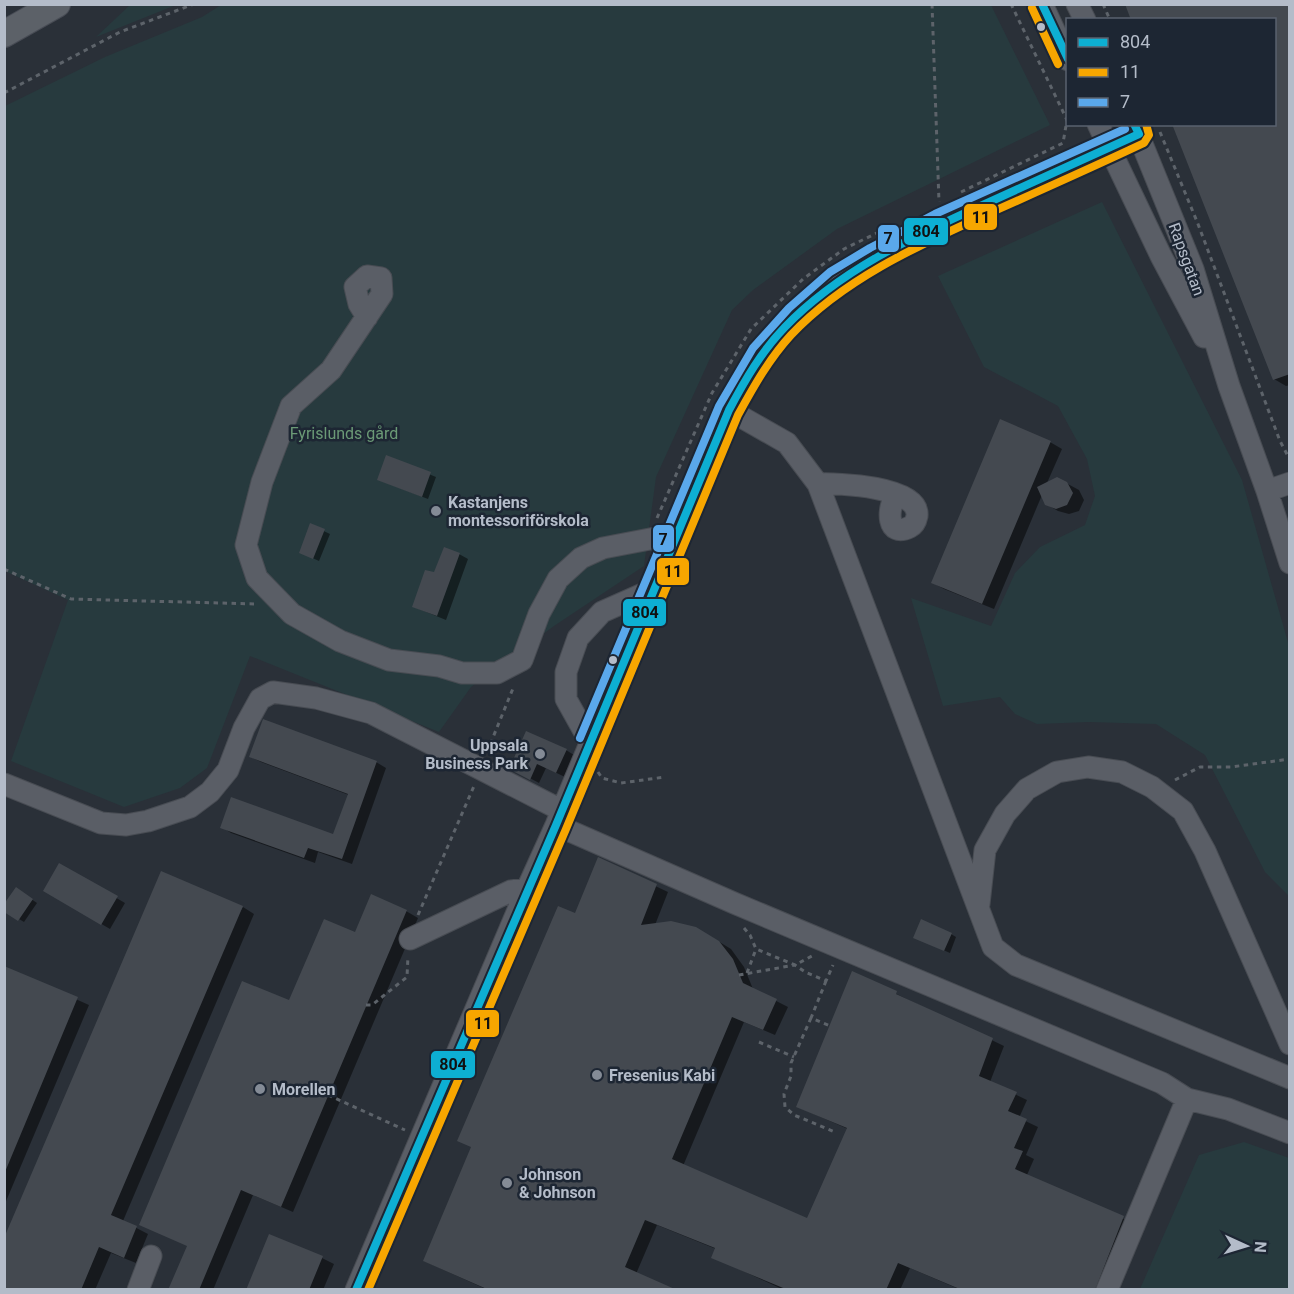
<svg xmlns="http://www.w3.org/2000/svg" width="1294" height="1294" font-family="Roboto,sans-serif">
<rect width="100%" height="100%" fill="#2a3038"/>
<path fill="#273a3e" d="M 130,4 L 176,5 L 96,37 L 130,5 Z
M 221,5 L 991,5 L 1050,125 L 837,229 L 753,290 L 732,310 L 656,477 L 644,566 L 554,626 L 471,687 L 439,732 L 250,656 L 207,768 L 180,788 L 124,807 L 11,761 L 68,600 L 5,571 L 5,106 L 105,57 L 202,17 Z
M 1102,202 L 1242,480 L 1289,646 L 1289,896 L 1265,872 L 1205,755 L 1156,724 L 1089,722 L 1037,724 L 1015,714 L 1000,697 L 943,706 L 911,598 L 991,626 L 1015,573 L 1040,547 L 1085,525 L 1095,496 L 1087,459 L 1058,406 L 984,367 L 938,276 Z
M 1244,1142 L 1289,1158 L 1289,1289 L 1140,1289 L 1199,1155 Z"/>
<path fill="#0007" d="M 1290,4 L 1290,385 L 1286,386 L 1274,379 L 1274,20 Z
M 1050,442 L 1062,449 L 1047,483 L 1066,483 L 1079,490 L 1084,500 L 1079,511 L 1069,514 L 1058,511 L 1046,504 L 1042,495 L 994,609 L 944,589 L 933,583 Z
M 387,457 L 436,477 L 428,499 L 384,482 Z
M 311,525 L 330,534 L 319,561 L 306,555 Z
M 459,554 L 468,559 L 446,620 L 414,607 L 435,574 Z
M 566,750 L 574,755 L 565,777 L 546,768 L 539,783 L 511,768 Z
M 251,757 L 376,762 L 386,768 L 352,864 L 318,852 L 315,863 L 231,833 L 222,827 L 334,836 L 349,795 L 261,762 Z
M 598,859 L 668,892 L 655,925 L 708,935 L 731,949 L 744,967 L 753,989 L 788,1007 L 775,1035 L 744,1022 L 683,1166 L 808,1220 L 848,1129 L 798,1107 L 853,973 L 1004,1046 L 990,1082 L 1027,1100 L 1019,1118 L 1038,1127 L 1026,1155 L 1034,1159 L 1027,1175 L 1135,1224 L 1109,1290 L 961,1290 L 910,1268 L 900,1290 L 784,1290 L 713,1257 L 716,1249 L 657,1225 L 636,1274 L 666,1290 L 488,1290 L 424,1261 L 576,915 Z
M 60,865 L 125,903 L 110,929 L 45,891 Z
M 21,892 L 37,903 L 24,922 L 4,910 Z
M 243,907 L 254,914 L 123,1221 L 148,1234 L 136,1263 L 111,1253 L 95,1290 L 4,1290 Z
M 406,911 L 418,918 L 293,1212 L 253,1195 L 213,1290 L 170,1290 L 189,1246 L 141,1224 L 289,1002 L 355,934 Z
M 951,934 L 956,937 L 950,953 L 920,940 Z
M 4,967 L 89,1005 L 4,1206 Z
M 322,1258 L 334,1264 L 323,1290 L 248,1290 Z"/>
<path fill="#444950" d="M 1125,4 L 1290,4 L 1290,374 L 1273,380 L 1172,124 L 1275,124 L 1275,20 L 1131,20 Z
M 1000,419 L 1051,441 L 982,604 L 931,583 Z
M 386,455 L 431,472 L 422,497 L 377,480 Z
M 1057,477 L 1067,482 L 1073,493 L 1067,505 L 1056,509 L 1045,505 L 1037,487 Z
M 310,523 L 325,529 L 313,559 L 299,553 Z
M 444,547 L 460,553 L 437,616 L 412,607 L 425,570 L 434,572 Z
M 263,719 L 377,761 L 342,859 L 308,848 L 304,858 L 220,828 L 231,797 L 333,834 L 348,794 L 249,757 Z
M 526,731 L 567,749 L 556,773 L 537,764 L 530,780 L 509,769 Z
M 598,857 L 657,884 L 641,925 L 671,921 L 696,927 L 719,941 L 733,959 L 743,983 L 777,999 L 763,1030 L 732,1017 L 672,1159 L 807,1218 L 847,1128 L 796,1107 L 852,971 L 897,991 L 896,994 L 993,1038 L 979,1076 L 1017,1092 L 1008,1111 L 1027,1119 L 1014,1148 L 1023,1151 L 1015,1169 L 1124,1216 L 1095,1290 L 962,1290 L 898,1263 L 886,1290 L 788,1290 L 711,1258 L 715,1248 L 645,1220 L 625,1267 L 677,1290 L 489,1290 L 423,1261 L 471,1147 L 457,1141 L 558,906 L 575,913 Z
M 59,863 L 118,896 L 101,925 L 43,891 Z
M 161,871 L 243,906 L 111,1215 L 137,1226 L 124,1258 L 99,1247 L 81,1290 L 4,1290 L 4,1238 Z
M 16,887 L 33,899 L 18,921 L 4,912 L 4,904 Z
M 371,894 L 407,910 L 281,1207 L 241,1190 L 199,1290 L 168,1290 L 187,1246 L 139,1225 L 242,981 L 289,1000 L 324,919 L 355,932 Z
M 921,919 L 952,933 L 944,951 L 913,938 Z
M 4,966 L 78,997 L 5,1172 L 4,1172 Z
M 269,1234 L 323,1256 L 309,1290 L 246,1290 Z"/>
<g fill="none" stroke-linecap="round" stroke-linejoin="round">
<g stroke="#484c53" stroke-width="23">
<path id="minor" d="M 1042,4 L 1068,60
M 1077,4 L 1085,20
M 1098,124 L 1161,256 L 1204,337
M 1134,124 L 1193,269 L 1229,386 L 1267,491 L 1290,563
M 367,317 L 359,304 L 355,287 L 367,276 L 381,278 L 382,294 L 331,370 L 291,406 L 262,482 L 246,545 L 257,578 L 292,614 L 340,641 L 389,660 L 439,666 L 462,673 L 497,673 L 522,660 L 539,614 L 558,579 L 581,558 L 603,548 L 676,534
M 729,410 L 787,443 L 818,484 C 837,483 920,486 917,516 C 916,521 914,525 910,527 C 886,539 887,508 896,495
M 818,484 L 993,947 L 1016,965 L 1290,1078
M 1267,491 L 1290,483
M 590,742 L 566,699 L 566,672 L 578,638 L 602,612 L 654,589
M 4,784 L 101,823 L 126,825 L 148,821 L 190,807 L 210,792 L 228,770 L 244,728 L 260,699 L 273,692 L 316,698 L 371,713 L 561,810
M 556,825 L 734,903 L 1162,1083 L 1187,1099 L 1228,1109 L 1290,1133
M 979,904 L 985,850 L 1005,814 L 1027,789 L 1057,772 L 1088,767 L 1122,772 L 1152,787 L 1183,811 L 1205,851 L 1290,1044
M 410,939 L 511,891 L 527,889
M 138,1290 L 151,1256
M 356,1290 L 527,889 L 556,825 L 729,410 C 739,392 748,371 761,355 C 818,278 905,240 989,202 C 1039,179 1089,157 1139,134
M 1107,1290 L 1187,1099"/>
</g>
<g stroke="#484c55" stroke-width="28">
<path id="major" d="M 4,34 L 57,4"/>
</g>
<path stroke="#5d636a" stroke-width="3" stroke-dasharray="4.5 4.5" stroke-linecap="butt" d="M 932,4 L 939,202
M 1103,4 L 1110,20
M 4,93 L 120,32 L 194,4
M 1160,132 L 1198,224 L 1280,441 L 1290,460
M 961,192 L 1063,143 L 1067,120 L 1011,4
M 657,518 L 712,393 L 751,329 L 803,279 L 844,249 L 885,229
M 4,569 L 71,599 L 257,604
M 487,752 L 514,686
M 598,772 L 602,778 L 621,783 L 665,777
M 1175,780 L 1200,767 L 1231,767 L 1290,759
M 418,915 L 474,786
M 744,928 L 750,935 L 756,949 L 795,965 L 812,956
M 747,973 L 756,949
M 739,975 L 795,965 L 805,972 L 826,981 L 833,965
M 826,981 L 811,1018 L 830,1026
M 366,1005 L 372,1005 L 407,977 L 408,956
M 811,1018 L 791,1063 L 791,1076 L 784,1094 L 785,1107 L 794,1115 L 835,1132
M 759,1042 L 794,1057
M 328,1095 L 405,1130"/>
<use href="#minor" stroke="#5a5e66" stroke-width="21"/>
<use href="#major" stroke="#5c6168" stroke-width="26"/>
<g stroke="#1d2633" stroke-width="12">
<path id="bus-1" d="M 1042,4 L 1068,59
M 356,1290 L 556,825 L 729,410 C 745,380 761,352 785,327 C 840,270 914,236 985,204 C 1037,180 1088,157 1139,134 L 1134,124"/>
</g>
<g stroke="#1d2633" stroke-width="12">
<path id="bus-2" d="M 1032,8 L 1058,64
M 368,1290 L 566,829 L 738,415 C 754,386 769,359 791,335 C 843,280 915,247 983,216 C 1037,192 1091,168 1144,143 L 1149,135 L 1146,124"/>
</g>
<g stroke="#1d2633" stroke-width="12">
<path id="bus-3" d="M 580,738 L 719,406 L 753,348 L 789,308 L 830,272 L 870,248 L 935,214 L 1125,129"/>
</g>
<use href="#bus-1" stroke="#0dafd3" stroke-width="8"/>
<use href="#bus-2" stroke="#f7a600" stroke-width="8"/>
<use href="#bus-3" stroke="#5aa8eb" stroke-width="8"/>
</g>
<g fill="#b4bcc9" stroke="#1d2633" stroke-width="2">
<circle cx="1041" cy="27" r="5"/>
<circle cx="613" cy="660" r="5"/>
</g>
<g fill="#848b96" stroke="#1d2633" stroke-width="2">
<circle cx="436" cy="511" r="6"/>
<circle cx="540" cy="754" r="6"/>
<circle cx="597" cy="1075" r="6"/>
<circle cx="260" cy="1089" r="6"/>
<circle cx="507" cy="1183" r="6"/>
</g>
<g text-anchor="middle" stroke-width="5" stroke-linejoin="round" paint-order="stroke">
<g font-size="16" fill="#b4bcc9" stroke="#1d2633">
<text transform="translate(1187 259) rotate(70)" y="6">Rapsgatan</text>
</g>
<g font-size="16" fill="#6b9a76" stroke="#1d2633">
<text x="344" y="439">Fyrislunds gård</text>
</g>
<g font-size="16" font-weight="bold" fill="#b4bcc9" stroke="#1d2633" text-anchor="start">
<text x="448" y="508">Kastanjens<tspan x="448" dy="18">montessoriförskola</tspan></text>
<text x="528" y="751" text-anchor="end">Uppsala<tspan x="528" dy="18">Business Park</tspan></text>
<text x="609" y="1081">Fresenius Kabi</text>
<text x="272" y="1095">Morellen</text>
<text x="519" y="1180">Johnson<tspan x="519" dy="18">&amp; Johnson</tspan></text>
</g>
</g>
<g stroke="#1d2633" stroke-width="2">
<rect x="963" y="203" width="35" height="28" rx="6" fill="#f7a600"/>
<rect x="903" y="217" width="46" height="29" rx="6" fill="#0dafd3"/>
<rect x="877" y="224" width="23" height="29" rx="6" fill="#5aa8eb"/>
<rect x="652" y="524" width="23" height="29" rx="6" fill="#5aa8eb"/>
<rect x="656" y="557" width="34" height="29" rx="6" fill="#f7a600"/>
<rect x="622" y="598" width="45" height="29" rx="6" fill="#0dafd3"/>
<rect x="465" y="1009" width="35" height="29" rx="6" fill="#f7a600"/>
<rect x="430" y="1050" width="46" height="29" rx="6" fill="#0dafd3"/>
</g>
<g font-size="16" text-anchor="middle" font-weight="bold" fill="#111">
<text x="981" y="223">11</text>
<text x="926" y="237">804</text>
<text x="888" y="244">7</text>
<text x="663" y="545">7</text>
<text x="673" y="577">11</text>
<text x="645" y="618">804</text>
<text x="483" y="1029">11</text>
<text x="453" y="1070">804</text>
</g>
<rect width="1294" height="1294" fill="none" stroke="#b4bcc9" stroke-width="12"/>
<rect x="1066" y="18" width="210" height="108" fill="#1d2633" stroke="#59626f" stroke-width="1.5"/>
<rect x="1078" y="38" width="30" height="9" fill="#0dafd3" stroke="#59626f" stroke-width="1.5"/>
<text x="1120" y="48" font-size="18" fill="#b4bcc9">804</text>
<rect x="1078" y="68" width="30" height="9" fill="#f7a600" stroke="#59626f" stroke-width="1.5"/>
<text x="1120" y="78" font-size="18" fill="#b4bcc9">11</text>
<rect x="1078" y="98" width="30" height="9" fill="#5aa8eb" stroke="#59626f" stroke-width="1.5"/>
<text x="1120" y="108" font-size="18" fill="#b4bcc9">7</text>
<g transform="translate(1246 1246) rotate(94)" stroke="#1d2633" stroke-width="4.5" paint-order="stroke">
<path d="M0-4.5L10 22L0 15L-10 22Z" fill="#b4bcc9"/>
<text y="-9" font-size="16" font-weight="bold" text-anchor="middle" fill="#b4bcc9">N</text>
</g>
</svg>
